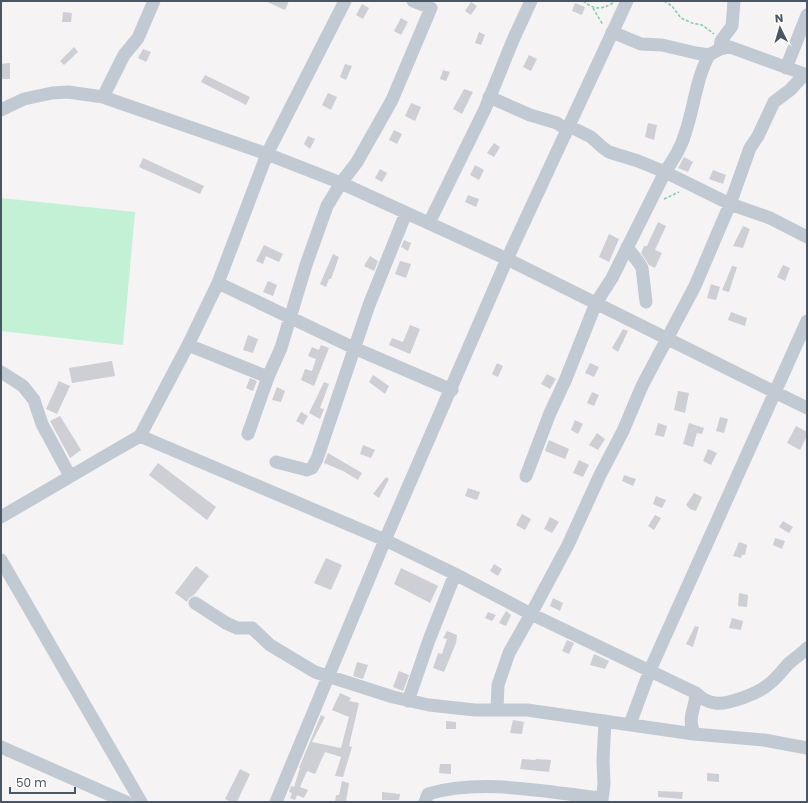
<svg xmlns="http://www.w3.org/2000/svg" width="808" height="803" font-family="Poppins,sans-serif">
<rect width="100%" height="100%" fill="#f5f3f3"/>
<path fill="#c3f1d5" d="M 1,198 L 135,212 L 123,345 L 1,331 Z"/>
<path fill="#cdcfd5" d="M 265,1 L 289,1 L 285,10 Z
M 471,2 L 477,6 L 471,15 L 465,11 Z
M 575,3 L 585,7 L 582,15 L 572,11 Z
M 362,4 L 369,8 L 363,19 L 356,15 Z
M 63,12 L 72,13 L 71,22 L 62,22 Z
M 401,18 L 408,22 L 401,35 L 394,31 Z
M 479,32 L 485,35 L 481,45 L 475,43 Z
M 74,47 L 78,52 L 64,65 L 60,61 Z
M 143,49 L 151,52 L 146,62 L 138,58 Z
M 529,55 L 537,59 L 531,71 L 523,67 Z
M 10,63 L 10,79 L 1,79 L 1,64 Z
M 345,64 L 352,66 L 346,80 L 340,77 Z
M 443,70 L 450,72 L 446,81 L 440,79 Z
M 205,75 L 250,97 L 246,105 L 201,82 Z
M 464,89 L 473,92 L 462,114 L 453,109 Z
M 328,93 L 337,97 L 331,110 L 322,105 Z
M 411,103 L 421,107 L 415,121 L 405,116 Z
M 648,123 L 657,125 L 654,140 L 645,137 Z
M 394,130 L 402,134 L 397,144 L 389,140 Z
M 308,136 L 315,139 L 310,149 L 304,144 Z
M 494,143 L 500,147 L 494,157 L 487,153 Z
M 684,157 L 693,162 L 688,172 L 678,168 Z
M 143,158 L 204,186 L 200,194 L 139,167 Z
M 475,165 L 484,170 L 479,180 L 470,175 Z
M 380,169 L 387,173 L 382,182 L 375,178 Z
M 713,170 L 726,175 L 723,184 L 709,179 Z
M 468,195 L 479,199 L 476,207 L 465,202 Z
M 658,222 L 666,226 L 655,250 L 662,253 L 655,268 L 649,265 L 641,253 L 644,246 L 647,246 Z
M 743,226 L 750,229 L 743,248 L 733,246 Z
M 609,234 L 619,239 L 609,262 L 599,257 Z
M 404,240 L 411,243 L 408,251 L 401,247 Z
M 264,245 L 283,254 L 279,262 L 266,256 L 263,264 L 256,261 Z
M 333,254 L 339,257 L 331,279 L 329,279 L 326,287 L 320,284 Z
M 370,256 L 378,261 L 374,271 L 364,266 Z
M 400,261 L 411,264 L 406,278 L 395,274 Z
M 783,265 L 790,268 L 785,281 L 777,277 Z
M 732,266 L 737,267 L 729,292 L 722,290 Z
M 268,281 L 277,285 L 273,296 L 263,292 Z
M 711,284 L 720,287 L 716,300 L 707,298 Z
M 731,312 L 747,318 L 745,326 L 728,320 Z
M 410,325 L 420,329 L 410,354 L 389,345 L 392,338 L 403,342 Z
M 623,329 L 628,331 L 618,352 L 612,348 Z
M 248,335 L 258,339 L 253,353 L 243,350 Z
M 321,345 L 329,348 L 314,386 L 301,380 L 305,369 L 312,371 L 316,359 L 308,356 L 312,347 L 319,350 Z
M 112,361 L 115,376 L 72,383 L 69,368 Z
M 497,363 L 503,366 L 498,377 L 492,374 Z
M 590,363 L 599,367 L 594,377 L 585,373 Z
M 547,374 L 556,379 L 550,389 L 541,384 Z
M 373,375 L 389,386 L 385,394 L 369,382 Z
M 250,378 L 257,381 L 253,391 L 246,388 Z
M 59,381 L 70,386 L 57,414 L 46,409 Z
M 324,382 L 329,384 L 320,408 L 324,409 L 320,419 L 309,413 Z
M 277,387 L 285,391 L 281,402 L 272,400 Z
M 678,391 L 689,393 L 685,413 L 674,410 Z
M 592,392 L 599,395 L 594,406 L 587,403 Z
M 301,412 L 308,416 L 303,425 L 296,421 Z
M 60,416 L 81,450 L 70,458 L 50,421 Z
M 720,417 L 728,419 L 724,433 L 716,431 Z
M 575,420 L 583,424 L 578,434 L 571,430 Z
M 658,423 L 667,426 L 664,437 L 655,435 Z
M 689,423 L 704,428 L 702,434 L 697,433 L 693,447 L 683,444 Z
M 796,426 L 807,432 L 807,436 L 800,450 L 787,443 Z
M 597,433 L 605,439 L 598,450 L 589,445 Z
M 549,440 L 569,449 L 565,459 L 545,451 Z
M 363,445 L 375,450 L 371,458 L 360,454 Z
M 708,449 L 717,453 L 711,465 L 703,461 Z
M 328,453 L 362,473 L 358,480 L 343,471 L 324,463 Z
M 579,460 L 589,465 L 583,477 L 573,473 Z
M 158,463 L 216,507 L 207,520 L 149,475 Z
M 624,475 L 636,479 L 633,486 L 622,481 Z
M 386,477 L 389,479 L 379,498 L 373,494 Z
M 468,488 L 480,492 L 477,500 L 465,496 Z
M 694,493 L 702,497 L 696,511 L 690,509 L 686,505 Z
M 656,496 L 666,500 L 662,508 L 653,504 Z
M 522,514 L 531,519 L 525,530 L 516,525 Z
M 655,515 L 661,518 L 654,530 L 648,526 Z
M 550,517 L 559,522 L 552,533 L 544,529 Z
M 783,521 L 793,527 L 789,533 L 779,527 Z
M 775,538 L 785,541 L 782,549 L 773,545 Z
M 739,542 L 747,545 L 745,555 L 742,555 L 741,558 L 733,556 Z
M 326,558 L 342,565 L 331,590 L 314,583 Z
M 494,564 L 502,569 L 498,576 L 490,571 Z
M 196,566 L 209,576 L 194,595 L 189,598 L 187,602 L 175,593 Z
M 401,568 L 438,586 L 430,603 L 394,584 Z
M 739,593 L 748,595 L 747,607 L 738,606 Z
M 553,598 L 563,603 L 560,611 L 550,606 Z
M 506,611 L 511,615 L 506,626 L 499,623 Z
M 488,612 L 496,615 L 492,621 L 485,618 Z
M 732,618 L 743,621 L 741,630 L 729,628 Z
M 695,626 L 699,627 L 693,647 L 686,644 Z
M 447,631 L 457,635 L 456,643 L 444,672 L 433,668 L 438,653 L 442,654 L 447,639 L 443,638 Z
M 567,640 L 574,643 L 569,654 L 562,651 Z
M 594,654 L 609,661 L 605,669 L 590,665 Z
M 357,662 L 368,665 L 363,679 L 353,676 Z
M 399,671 L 409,675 L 403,691 L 393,687 Z
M 340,693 L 351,698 L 349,701 L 359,703 L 349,746 L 352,747 L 343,777 L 335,776 L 341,757 L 325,752 L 315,774 L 307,771 L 300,787 L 308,790 L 304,798 L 297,795 L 295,800 L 290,798 L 292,793 L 289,792 L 291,786 L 294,787 L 300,768 L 299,768 L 321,715 L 325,717 L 312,742 L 341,748 L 349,717 L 332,710 Z
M 513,720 L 524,722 L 522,734 L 510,733 Z
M 446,721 L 456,722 L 456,729 L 446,729 Z
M 522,759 L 535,760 L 536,759 L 551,760 L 549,772 L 520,769 Z
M 440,764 L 451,764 L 451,774 L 439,773 Z
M 240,769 L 250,774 L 237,802 L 231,802 L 225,799 Z
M 707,773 L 719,774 L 719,782 L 707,781 Z
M 342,781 L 349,783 L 346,802 L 335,802 L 336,795 L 339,795 Z
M 658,791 L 683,792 L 682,799 L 658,797 Z
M 382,792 L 400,794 L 399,800 L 382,800 Z"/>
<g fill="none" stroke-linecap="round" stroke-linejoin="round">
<path stroke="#7ad0a6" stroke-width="1.5" stroke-dasharray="3 2" stroke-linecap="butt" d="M 583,1 C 595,10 600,10 613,3
M 664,1 L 672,6 L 681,18 L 692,23 L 702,25 L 714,34
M 593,8 L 603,25
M 664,199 L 679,192"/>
<path stroke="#c1cad2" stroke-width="13" d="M 612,32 L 641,44 L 662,45 L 696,53 L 709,55 L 720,49 L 730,47 L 807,75
M 720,49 L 721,41 L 732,26 L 734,1
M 786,68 L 807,15
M 103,97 L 124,55 L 138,38 L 154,1
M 489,97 L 530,115 L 557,123 L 567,130
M 1,110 L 24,99 L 52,93 L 68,92 L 103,97 L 267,154 L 341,183 L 507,259 L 807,408
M 569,126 L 591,137 L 602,147 L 609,152 L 638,161 L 665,172 C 673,160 681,148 685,134 C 694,108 696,79 709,55
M 429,223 L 485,109 L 513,40 L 531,1
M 627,247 L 639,263 L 642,268 L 646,302
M 218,283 L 354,348 L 452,390
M 188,345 L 268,377
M 1,372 L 23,386 L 34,400 L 42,424 L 70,476
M 248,434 L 268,377 L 281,348 L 306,265 L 327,206 L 341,183 L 357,162 L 392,100 L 431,8 L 413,1
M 140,436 L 385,540 L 455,574 L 531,614 L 696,693 C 702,699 707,702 715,703 C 728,705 759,693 769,684 C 776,679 782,671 788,664 C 794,659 801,654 807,648
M 276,462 L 307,470 L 312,468 L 317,459 L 369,305 L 406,213
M 526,476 L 550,413 L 565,381 L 596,303 L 612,278 L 665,172 L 730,204 L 750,148 L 758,136 L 774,102 L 790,90 L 805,74
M 1,517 L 107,455 L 140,436 L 188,345 L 218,283 L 267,154 L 345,1
M 1,560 L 141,802
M 195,603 L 226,623 L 237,628 L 252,628 L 270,645 L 315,672 L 393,697 L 429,705 L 475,710 L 527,710 L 694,734 L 764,740 L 807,748
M 408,701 L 429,640 L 455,574
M 497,709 L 498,685 L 509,653 L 531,614 L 568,545 L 600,475 L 623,431 L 642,386 L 695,286 L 730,204 L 770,218 L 807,237
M 630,724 L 650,670 L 807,321
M 694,734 C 687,715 695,712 696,693
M 1,747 L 126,802
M 602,800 L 604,784 L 603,760 L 605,721
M 276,802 L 385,540 L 507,259 L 627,1
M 425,802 L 428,794 C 481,778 546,792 600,798 L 602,802"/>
</g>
<rect width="808" height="803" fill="none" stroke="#4a5661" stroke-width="4"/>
<g transform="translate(780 28) rotate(355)" stroke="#ffffff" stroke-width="3" paint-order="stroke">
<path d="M0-3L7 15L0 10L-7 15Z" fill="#4a5661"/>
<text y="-6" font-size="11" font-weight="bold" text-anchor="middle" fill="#4a5661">N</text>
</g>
<path d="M10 787v6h65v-6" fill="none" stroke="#4a5661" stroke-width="2"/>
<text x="16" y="787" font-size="12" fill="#4a5661" stroke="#ffffff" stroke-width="3" paint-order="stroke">50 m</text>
</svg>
